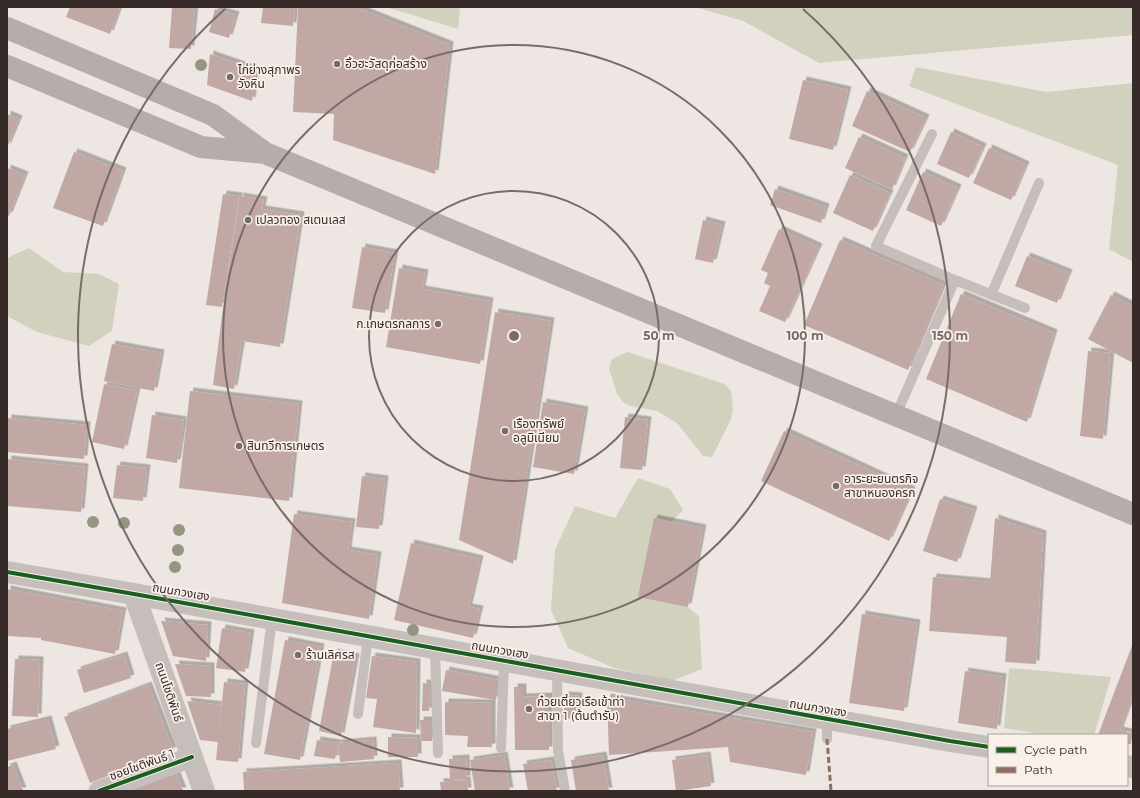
<svg xmlns="http://www.w3.org/2000/svg" width="1140" height="798" font-family="Montserrat,'Noto Sans Thai',sans-serif">
<defs>
<filter id="shadow"><feDropShadow dx="3.5" dy="-3.5" stdDeviation="0" flood-color="#0004"/></filter>
</defs>
<rect width="100%" height="100%" fill="#eee6e2"/>
<path fill="#d1d1bd" d="M 386,7 L 460,7 L 458,29 Z
M 695,7 L 1133,7 L 1133,35 L 819,63 L 743,21 Z
M 916,67 L 1046,92 L 1133,83 L 1133,262 L 1109,249 L 1118,165 L 909,86 Z
M 29,248 L 63,272 L 99,274 L 119,284 L 112,331 L 89,346 L 37,332 L 9,317 L 7,313 L 7,258 Z
M 627,352 L 725,384 L 731,391 L 733,410 L 731,419 L 712,457 L 703,456 L 677,423 L 657,411 L 630,406 L 623,402 L 617,394 L 609,368 L 612,359 Z
M 638,478 L 670,489 L 683,510 L 656,537 L 671,594 L 699,616 L 702,669 L 672,681 L 614,668 L 568,648 L 551,610 L 555,550 L 575,506 L 615,518 Z
M 1009,668 L 1111,677 L 1094,735 L 1045,735 L 1004,728 Z"/>
<path fill="#c1a8a4" filter="url(#shadow)" d="M 70,7 L 120,7 L 110,34 L 66,17 Z
M 172,7 L 195,7 L 191,49 L 169,48 Z
M 263,7 L 295,7 L 293,26 L 261,23 Z
M 298,7 L 355,7 L 450,45 L 435,174 L 333,140 L 334,114 L 293,112 Z
M 215,9 L 236,15 L 229,38 L 209,32 Z
M 210,54 L 256,70 L 252,101 L 207,85 Z
M 803,80 L 848,90 L 833,150 L 789,139 Z
M 867,91 L 926,118 L 910,152 L 852,126 Z
M 7,114 L 19,119 L 7,148 Z
M 951,132 L 983,147 L 969,178 L 937,164 Z
M 859,137 L 905,158 L 892,189 L 845,168 Z
M 989,148 L 1026,165 L 1011,200 L 973,183 Z
M 74,152 L 123,171 L 103,226 L 53,208 Z
M 7,168 L 25,175 L 9,216 L 7,215 Z
M 923,172 L 958,188 L 941,226 L 906,210 Z
M 850,175 L 890,193 L 873,231 L 833,213 Z
M 775,189 L 826,207 L 821,223 L 770,205 Z
M 223,194 L 239,196 L 222,307 L 206,305 Z
M 240,196 L 264,200 L 262,209 L 301,215 L 280,347 L 242,341 L 234,389 L 213,385 L 223,308 Z
M 703,220 L 722,225 L 713,263 L 695,259 Z
M 779,229 L 819,247 L 785,322 L 759,311 L 770,286 L 764,283 L 768,273 L 761,270 Z
M 840,240 L 944,285 L 908,370 L 804,325 Z
M 362,247 L 395,253 L 385,313 L 352,308 Z
M 1027,256 L 1069,273 L 1057,303 L 1015,286 Z
M 399,268 L 425,273 L 422,289 L 490,301 L 480,364 L 386,347 Z
M 961,294 L 1054,333 L 1027,422 L 926,379 Z
M 1111,295 L 1133,306 L 1133,363 L 1088,339 Z
M 495,312 L 551,321 L 513,564 L 459,540 Z
M 112,344 L 161,353 L 154,391 L 104,381 Z
M 1088,351 L 1111,353 L 1103,439 L 1080,436 Z
M 104,384 L 137,391 L 124,449 L 92,442 Z
M 190,391 L 299,404 L 289,501 L 179,488 Z
M 543,402 L 585,410 L 574,474 L 533,467 Z
M 152,415 L 184,420 L 177,463 L 146,458 Z
M 625,417 L 648,420 L 642,470 L 620,468 Z
M 8,418 L 87,425 L 84,459 L 7,452 Z
M 784,431 L 912,490 L 889,541 L 761,481 Z
M 8,459 L 85,467 L 81,512 L 7,506 Z
M 117,465 L 147,468 L 143,501 L 113,498 Z
M 362,476 L 385,479 L 379,529 L 356,527 Z
M 940,499 L 974,510 L 957,562 L 923,551 Z
M 294,514 L 352,522 L 348,550 L 378,555 L 369,619 L 282,603 Z
M 654,518 L 703,528 L 688,607 L 638,597 Z
M 995,518 L 1043,534 L 1036,664 L 1005,662 L 1007,637 L 929,631 L 933,577 L 990,582 Z
M 411,543 L 480,559 L 469,607 L 480,609 L 473,638 L 394,620 Z
M 7,589 L 123,611 L 115,654 L 41,640 L 41,638 L 7,636 Z
M 862,614 L 917,623 L 904,711 L 849,703 Z
M 161,621 L 208,625 L 206,661 L 173,656 Z
M 222,628 L 251,633 L 245,672 L 216,668 Z
M 285,640 L 321,647 L 300,760 L 264,754 Z
M 1133,643 L 1133,694 L 1120,730 L 1132,733 L 1131,744 L 1127,744 L 1127,735 L 1098,735 Z
M 334,652 L 356,657 L 341,736 L 319,731 Z
M 124,655 L 131,678 L 84,693 L 77,670 Z
M 372,656 L 417,662 L 416,733 L 373,727 L 377,699 L 366,698 Z
M 15,659 L 40,660 L 38,717 L 12,716 Z
M 175,664 L 211,666 L 211,697 L 186,696 Z
M 446,670 L 499,680 L 496,700 L 442,691 Z
M 965,671 L 1003,677 L 997,729 L 958,723 Z
M 224,682 L 245,684 L 238,762 L 216,760 Z
M 423,683 L 430,684 L 429,711 L 422,711 Z
M 148,685 L 173,750 L 90,783 L 64,717 Z
M 514,687 L 523,687 L 523,697 L 549,696 L 549,750 L 515,750 Z
M 565,695 L 579,696 L 577,719 L 563,718 Z
M 607,697 L 813,732 L 806,775 L 730,762 L 728,747 L 609,755 Z
M 187,701 L 221,705 L 218,742 L 200,740 Z
M 445,702 L 492,703 L 492,747 L 467,747 L 468,736 L 445,735 Z
M 48,719 L 56,749 L 7,761 L 7,729 Z
M 420,720 L 432,720 L 432,741 L 421,741 Z
M 388,737 L 418,738 L 418,757 L 388,757 Z
M 317,740 L 338,743 L 335,759 L 314,756 Z
M 373,740 L 374,759 L 340,762 L 338,743 Z
M 504,755 L 510,791 L 475,791 L 470,760 Z
M 603,755 L 609,791 L 576,791 L 571,760 Z
M 707,755 L 711,786 L 676,791 L 672,760 Z
M 466,758 L 467,779 L 450,780 L 449,759 Z
M 551,760 L 557,791 L 528,791 L 523,764 Z
M 398,763 L 400,791 L 244,791 L 243,772 Z
M 13,765 L 23,791 L 7,791 L 7,767 Z
M 175,771 L 183,791 L 121,791 Z
M 467,780 L 468,791 L 441,791 L 440,782 Z"/>
<g fill="none" stroke-linecap="round" stroke-linejoin="round">
<path stroke="#c6bebb" stroke-width="10" d="M 932,134 L 876,246 L 955,280 L 1025,308
M 991,295 L 1039,183
M 896,415 L 955,280
M 435,649 L 438,753
M 557,671 L 558,750 L 565,791
M 358,714 L 368,637
M 827,739 L 827,720
M 256,743 L 272,619
M 501,748 L 504,661"/>
<path stroke="#c6bebb" stroke-width="21" d="M 99,791 L 192,757"/>
<path stroke="#c6bebb" stroke-width="22" d="M 7,572 L 134,594 L 950,741 L 989,747
M 134,594 L 204,791
M 1127,766 L 1133,767"/>
<path stroke="#b5adaa" stroke-width="22" d="M 7,28 L 213,115 L 265,153 L 1133,514
M 7,66 L 201,147 L 265,153"/>
<path stroke="#8d6e63" stroke-width="3" stroke-dasharray="6 3" stroke-linecap="butt" d="M 827,739 L 831,791"/>
<g stroke="#f9f0ea" stroke-width="6">
<path id="cycleway" d="M 7,572 L 134,594 L 950,741 L 989,747
M 99,791 L 192,757"/>
</g>
<use href="#cycleway" stroke="#1b5e20" stroke-width="4"/>
</g>
<g fill="#95967f">
<circle cx="201" cy="65" r="6"/>
<circle cx="93" cy="522" r="6"/>
<circle cx="124" cy="523" r="6"/>
<circle cx="179" cy="530" r="6"/>
<circle cx="178" cy="550" r="6"/>
<circle cx="175" cy="567" r="6"/>
<circle cx="413" cy="630" r="6"/>
</g>
<g fill="none" stroke="#776c6a" stroke-width="2">
<circle cx="514" cy="336" r="145"/>
<circle cx="514" cy="336" r="291"/>
<path d="M803 9A436 436 0 1 1 225 9"/>
</g>
<g fill="#776c6a" stroke="#f9f0ea" stroke-width="1.5">
<circle cx="337" cy="64" r="4"/>
<circle cx="230" cy="77" r="4"/>
<circle cx="248" cy="220" r="4"/>
<circle cx="438" cy="324" r="4"/>
<circle cx="505" cy="431" r="4"/>
<circle cx="239" cy="446" r="4"/>
<circle cx="836" cy="486" r="4"/>
<circle cx="298" cy="655" r="4"/>
<circle cx="529" cy="709" r="4"/>
</g>
<g text-anchor="middle" stroke-width="3.5" stroke-linejoin="round" paint-order="stroke">
<g font-size="12" fill="#372b29" stroke="#f9f0ea" text-anchor="start">
<text x="345" y="68">อิ้วฮะวัสดุก่อสร้าง</text>
<text x="238" y="74">ไก่ย่างสุภาพร<tspan x="238" dy="14">วังหิน</tspan></text>
<text x="256" y="224">เปลวทอง สเตนเลส</text>
<text x="430" y="328" text-anchor="end">ก.เกษตรกลการ</text>
<text x="513" y="428">เรืองทรัพย์<tspan x="513" dy="14">อลูมิเนียม</tspan></text>
<text x="247" y="450">สินทวีการเกษตร</text>
<text x="844" y="483">อาระยะยนตรกิจ<tspan x="844" dy="14">สาขาหนองครก</tspan></text>
<text x="306" y="659">ร้านเลิศรส</text>
<text x="537" y="706">ก๋วยเตี๋ยวเรือเข้าท่า<tspan x="537" dy="14">สาขา 1 (ต้นตำรับ)</tspan></text>
</g>
<g font-size="12" fill="#372b29" stroke="#f9f0ea">
<text transform="translate(181 592) rotate(10)" y="4">ถนนกวงเฮง</text>
<text transform="translate(500 650) rotate(10)" y="4">ถนนกวงเฮง</text>
<text transform="translate(169 692) rotate(71)" y="4">ถนนโชติพันธ์</text>
<text transform="translate(818 708) rotate(10)" y="4">ถนนกวงเฮง</text>
<text transform="translate(142 765) rotate(-20)" y="4">ซอยโชติพันธ์ 1</text>
</g>
</g>
<circle cx="514" cy="336" r="6" fill="#776c6a" stroke="#f9f0ea" stroke-width="2"/>
<g font-size="12" text-anchor="middle" font-weight="bold" fill="#776c6a" stroke="#f9f0ea" stroke-width="3.5" stroke-linejoin="round" paint-order="stroke">
<text x="659" y="340">50 m</text>
<text x="805" y="340">100 m</text>
<text x="950" y="340">150 m</text>
</g>
<rect width="1140" height="798" fill="none" stroke="#372b29" stroke-width="16"/>
<rect x="988" y="734" width="140" height="52" fill="#f9f0ea" stroke="#aba19d"/>
<rect x="996" y="747" width="20" height="6" fill="#1b5e20" stroke="#aba19d"/>
<text x="1024" y="754" font-size="12" fill="#372b29">Cycle path</text>
<rect x="996" y="767" width="20" height="6" fill="#8d6e63" stroke="#aba19d"/>
<text x="1024" y="774" font-size="12" fill="#372b29">Path</text>
</svg>
